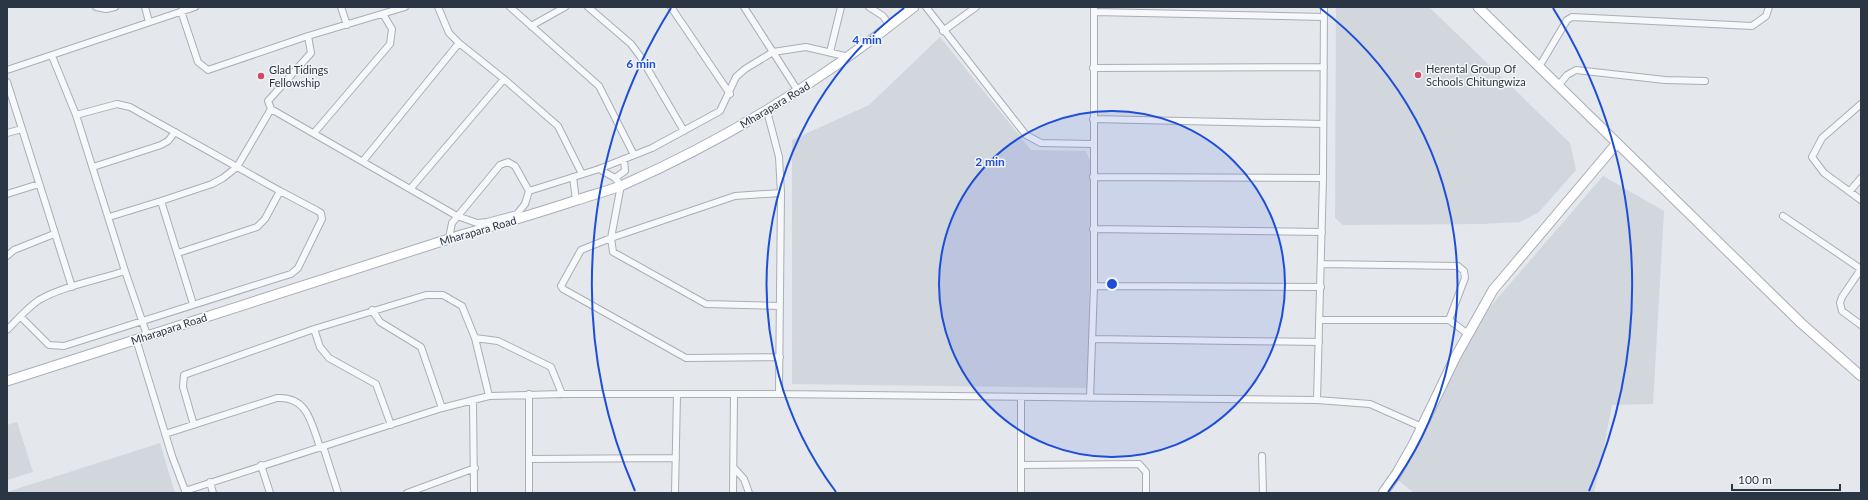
<svg xmlns="http://www.w3.org/2000/svg" width="1868" height="500" font-family="Lato,sans-serif">
<rect width="100%" height="100%" fill="#e4e7ec"/>
<path fill="#d2d7de" d="M 1336,7 L 1429,7 L 1570,143 L 1576,170 L 1539,212 L 1520,222 L 1483,224 L 1343,225 L 1335,218 Z
M 940,37 L 1031,150 L 1086,151 L 1090,161 L 1089,388 L 792,384 L 792,140 L 869,105 Z
M 1603,176 L 1664,211 L 1653,404 L 1612,405 L 1602,457 L 1594,493 L 1414,493 L 1398,480 L 1483,315 Z
M 17,422 L 33,472 L 7,480 L 7,425 Z
M 160,443 L 175,493 L 7,493 L 7,492 Z"/>
<g fill="none" stroke-linecap="round" stroke-linejoin="round">
<g stroke="#a9aeb7" stroke-width="8">
<path id="street" d="M 96,7 L 106,9 L 115,7
M 145,7 L 149,22
M 341,7 L 347,25
M 438,7 L 449,33 L 459,43 L 504,79 L 558,126 L 582,174
M 510,7 L 599,86 L 634,155
M 588,7 L 631,44 L 640,56 L 684,131
M 671,7 L 730,94
M 744,7 L 798,91
M 869,7 L 883,16 L 890,26
M 926,7 L 1026,135 L 1041,143 L 1093,144
M 181,11 L 198,62 L 208,70 L 308,36 L 405,7
M 1094,12 L 1324,17
M 531,26 L 565,7
M 943,31 L 976,7
M 308,36 L 311,53 L 268,101 L 271,109 L 457,216 L 477,223 L 487,222 L 517,214 L 525,204 L 529,191 L 599,169 L 652,148 L 720,111 L 736,77 L 745,69 L 773,52 L 806,47 L 849,57
M 830,52 L 841,7
M 1539,67 L 1567,20 L 1572,17 L 1752,26 L 1766,16 L 1769,7
M 1093,68 L 1324,67
M 7,70 L 195,7
M 7,82 L 22,129
M 1558,86 L 1567,75 L 1576,70 L 1665,80 L 1705,81
M 1861,104 L 1822,138 L 1812,157 L 1824,173 L 1861,200
M 767,111 L 779,157 L 781,193 L 779,394
M 1093,119 L 1323,124
M 7,133 L 22,129 L 72,287
M 314,133 L 390,44 L 392,29 L 383,14
M 363,161 L 459,43
M 93,167 L 161,145 L 168,141 L 175,132
M 599,169 L 615,178 L 621,185 L 611,238 L 613,252 L 706,304 L 779,306
M 573,177 L 576,200
M 1093,177 L 1323,178
M 615,178 L 625,171 L 624,159
M 411,188 L 504,79
M 1850,191 L 1861,178
M 7,194 L 39,184
M 161,201 L 193,304
M 1783,216 L 1861,269
M 109,217 L 161,201 L 212,184 L 223,178 L 237,167 L 271,109
M 1093,229 L 1322,232
M 449,238 L 452,223 L 500,165 L 508,162 L 515,166 L 529,191
M 178,253 L 257,227 L 265,219 L 280,191
M 7,256 L 14,250 L 54,234
M 1321,264 L 1458,266 L 1464,271 L 1465,278 L 1449,320
M 1861,269 L 1842,297 L 1840,303 L 1842,311 L 1861,325
M 125,271 L 147,335
M 1094,286 L 1321,287
M 372,310 L 380,322 L 421,347 L 442,408
M 21,317 L 49,345 L 64,346 L 281,277 L 291,274 L 298,268 L 322,219 L 321,213 L 316,210 L 280,191 L 130,107 L 117,104 L 76,115
M 1320,320 L 1449,320 L 1468,334
M 314,329 L 320,347 L 329,358 L 376,384 L 391,425
M 7,330 C 17,320 27,308 39,300 C 63,286 98,280 125,271 L 76,115 L 52,56
M 475,338 L 498,341 L 551,367 L 562,394
M 136,339 L 172,456 L 186,493
M 1092,339 L 1319,342
M 780,357 L 686,358 L 563,289 L 561,286 L 581,250 L 611,238 L 735,196 L 781,193
M 1090,398 L 1094,286 L 1094,7
M 473,400 L 474,493
M 1317,400 L 1323,178 L 1324,7
M 194,425 L 183,387 L 184,375 L 314,329 L 426,295 L 443,295 L 462,306 L 475,338 L 489,396
M 165,434 L 277,398 C 308,396 311,423 320,447
M 323,446 L 338,493
M 1262,456 L 1263,493
M 530,459 L 676,458
M 261,465 L 270,493
M 1021,465 L 1139,464 L 1146,472 L 1146,493
M 734,468 L 744,479 L 749,493
M 210,482 L 213,493
M 185,491 L 442,408 L 489,396 L 562,394 L 779,394 L 1317,400 L 1370,404 L 1422,427
M 407,493 L 475,468
M 529,493 L 529,394
M 675,493 L 677,394
M 733,493 L 734,394
M 1021,493 L 1021,398"/>
</g>
<g stroke="#a9aeb7" stroke-width="11">
<path id="secondary" d="M 1478,7 L 1801,323 L 1861,376
M 7,381 L 461,235 C 500,224 538,213 577,200 C 592,195 608,191 623,185 C 728,139 824,79 914,7
M 1383,493 L 1397,473 L 1414,443 L 1456,356 L 1493,290 L 1617,143"/>
</g>
<use href="#street" stroke="#f7f8fa" stroke-width="6"/>
<use href="#secondary" stroke="#fff" stroke-width="9"/>
</g>
<circle cx="1112" cy="284" r="173" fill="#1d4ed8" fill-opacity=".12"/>
<g fill="none" stroke="#1d4ed8" stroke-width="2">
<circle cx="1112" cy="284" r="173"/>
<path d="M836 492A346 346 0 0 1 904 8M1320 8A346 346 0 0 1 1388 492"/>
<path d="M635 491A520 520 0 0 1 671 8M1553 8A520 520 0 0 1 1589 491"/>
</g>
<g fill="#d14965" stroke="#f4f6f9" stroke-width="1.5">
<circle cx="1418" cy="75" r="4"/>
<circle cx="261" cy="76" r="4"/>
</g>
<g text-anchor="middle" stroke-width="3" stroke-linejoin="round" paint-order="stroke">
<g font-size="11" fill="#2b3645" stroke="#f4f6f9" text-anchor="start">
<text x="1426" y="73">Herental Group Of<tspan x="1426" dy="13">Schools Chitungwiza</tspan></text>
<text x="269" y="74">Glad Tidings<tspan x="269" dy="13">Fellowship</tspan></text>
</g>
<g font-size="11" fill="#2b3645" stroke="#f4f6f9">
<text transform="translate(775 105) rotate(-31)" y="4">Mharapara Road</text>
<text transform="translate(478 231) rotate(-16)" y="4">Mharapara Road</text>
<text transform="translate(169 329) rotate(-18)" y="4">Mharapara Road</text>
</g>
</g>
<circle cx="1112" cy="284" r="6" fill="#1d4ed8" stroke="#f4f6f9" stroke-width="2"/>
<g font-size="12" text-anchor="middle" font-weight="bold" fill="#1d4ed8" stroke="#f4f6f9" stroke-width="3" stroke-linejoin="round" paint-order="stroke">
<text x="867" y="44">4 min</text>
<text x="641" y="68">6 min</text>
<text x="990" y="166">2 min</text>
</g>
<rect width="1868" height="500" fill="none" stroke="#2b3645" stroke-width="16"/>
<path d="M1732 484v6h108v-6" fill="none" stroke="#2b3645" stroke-width="2"/>
<text x="1738" y="484" font-size="12" fill="#2b3645" stroke="#f4f6f9" stroke-width="3" paint-order="stroke">100 m</text>
</svg>
